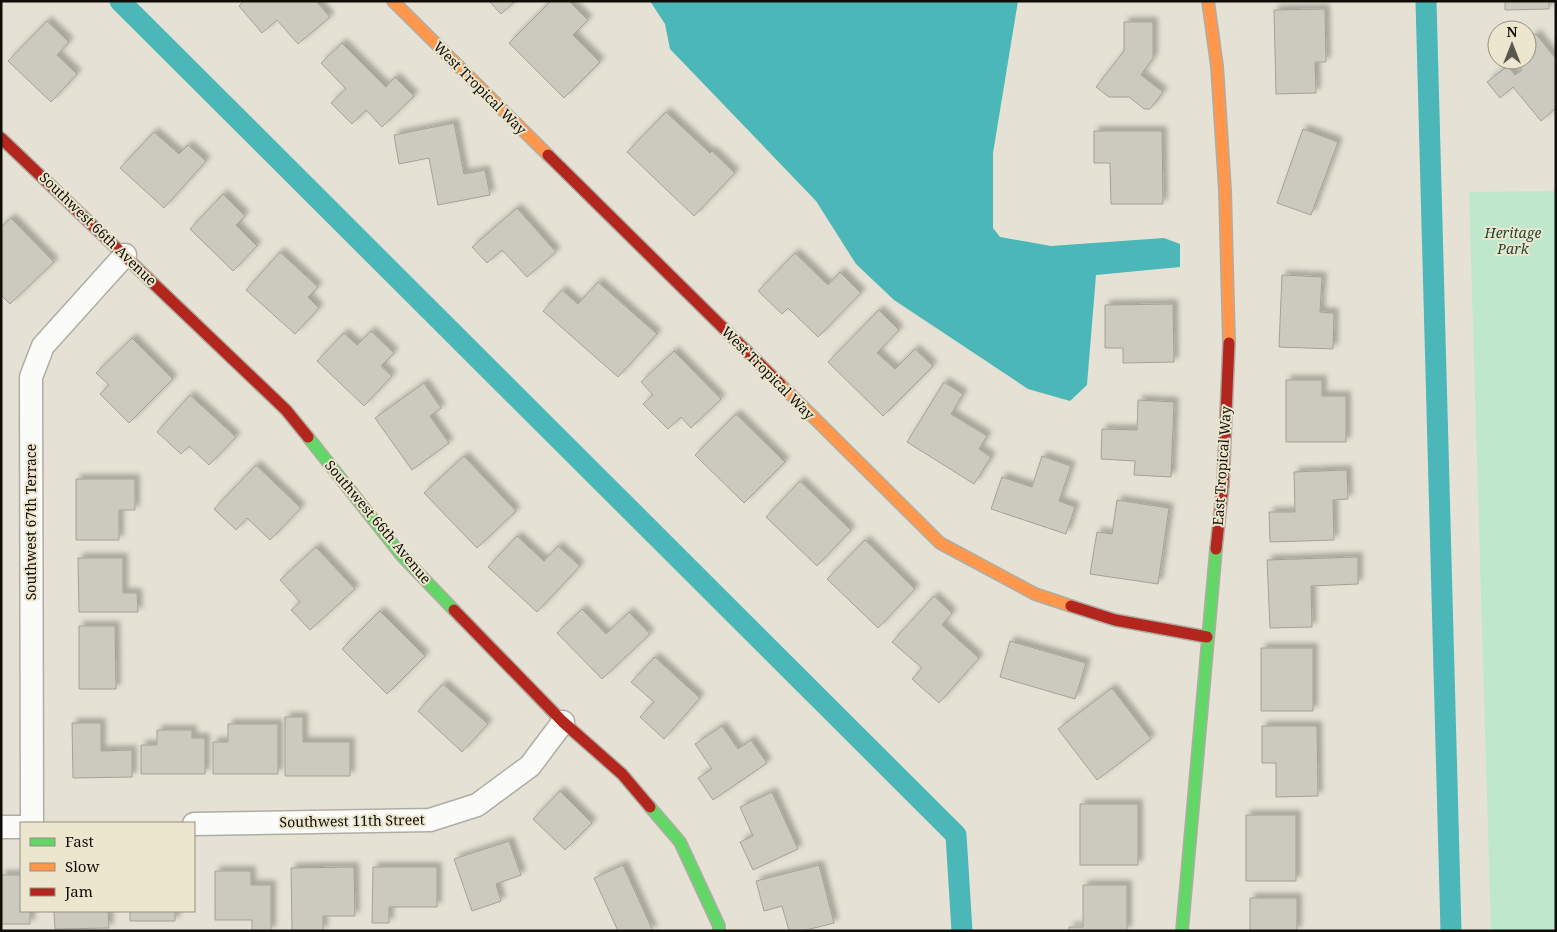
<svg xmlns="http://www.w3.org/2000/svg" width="1557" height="932" font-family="'Noto Serif',serif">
<defs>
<filter id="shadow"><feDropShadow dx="4.5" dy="-4.5" stdDeviation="2.5" flood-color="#0004"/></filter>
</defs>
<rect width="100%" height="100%" fill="#e5e2d5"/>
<path fill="#bee7cc" d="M 1556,191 L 1556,931 L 1491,931 L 1469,192 Z"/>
<path fill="#4bb7b8" d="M 650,1 L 1018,1 L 993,153 L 993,228 L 1000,237 L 1051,246 L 1164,238 L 1180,244 L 1180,267 L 1096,275 L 1087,385 L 1070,401 L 1028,389 L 894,300 L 856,264 L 816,201 L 670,49 L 665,24 Z"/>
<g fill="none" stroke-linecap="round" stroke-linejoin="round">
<path stroke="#4bb7b8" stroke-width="21" d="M 120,1 L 956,835 L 962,931
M 1426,1 L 1451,931"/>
</g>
<path fill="#ccc9be" stroke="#a4a197" filter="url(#shadow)" d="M 244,1 L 316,1 L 330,17 L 298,44 L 277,20 L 262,33 L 239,6 Z
M 489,1 L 515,1 L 501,14 Z
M 551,1 L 569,1 L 588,20 L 573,35 L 600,62 L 564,98 L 509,43 Z
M 1505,1 L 1549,1 L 1549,9 L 1505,10 Z
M 1325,9 L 1326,62 L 1315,62 L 1316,93 L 1276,94 L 1274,10 Z
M 47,21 L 69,42 L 57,55 L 77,74 L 51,102 L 8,61 Z
M 1124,22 L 1153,22 L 1153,58 L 1141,75 L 1163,92 L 1150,109 L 1144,109 L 1129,97 L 1109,97 L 1096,87 L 1124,51 Z
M 1536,34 L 1556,59 L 1556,108 L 1541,121 L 1513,87 L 1500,98 L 1487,82 L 1508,66 L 1515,75 L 1522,70 L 1514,60 L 1527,60 L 1527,42 Z
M 342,43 L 386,87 L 395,77 L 414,96 L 382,127 L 366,110 L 352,124 L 331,103 L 346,89 L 321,63 Z
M 666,112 L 710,153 L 712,151 L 735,173 L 694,216 L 627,152 Z
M 454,123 L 464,174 L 485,170 L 490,195 L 438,205 L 429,158 L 399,164 L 394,135 Z
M 1303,129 L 1338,142 L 1311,215 L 1277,203 Z
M 1094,131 L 1162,131 L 1163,204 L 1111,204 L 1110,163 L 1094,163 Z
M 154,132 L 179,154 L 188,145 L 206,161 L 164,208 L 120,168 Z
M 223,194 L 245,216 L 236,225 L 257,246 L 233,271 L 190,229 Z
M 517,208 L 556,252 L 527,277 L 502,250 L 487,263 L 472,247 Z
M 11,218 L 54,262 L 10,304 L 1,295 L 1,227 Z
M 280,252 L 318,287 L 308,297 L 319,308 L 295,334 L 246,290 Z
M 795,253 L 828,285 L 840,272 L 861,293 L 818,337 L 788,308 L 782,314 L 758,291 Z
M 1282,275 L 1322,277 L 1320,312 L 1334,313 L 1333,349 L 1279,347 Z
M 598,282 L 657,334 L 618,377 L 543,311 L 562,290 L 578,304 Z
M 1173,304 L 1174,362 L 1123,363 L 1123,348 L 1105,348 L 1105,305 Z
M 879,310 L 899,330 L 877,353 L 895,369 L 915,349 L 933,366 L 883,416 L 828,362 Z
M 371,331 L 394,353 L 381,366 L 392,376 L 364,406 L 317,361 L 344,333 L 357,345 Z
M 132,338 L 173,379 L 129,423 L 100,394 L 109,385 L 96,373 Z
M 674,351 L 721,399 L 691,428 L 681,417 L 668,429 L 643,404 L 653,395 L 641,382 Z
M 1286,380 L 1322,380 L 1322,396 L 1346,396 L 1346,442 L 1286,442 Z
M 944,382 L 963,394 L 951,414 L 987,436 L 979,449 L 991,457 L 974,484 L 907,442 Z
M 424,383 L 441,408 L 430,416 L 449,443 L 412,470 L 375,418 Z
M 190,395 L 236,437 L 209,465 L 189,446 L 181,454 L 157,432 Z
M 1138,400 L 1174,402 L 1171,477 L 1134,475 L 1135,461 L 1101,459 L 1102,429 L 1137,430 Z
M 736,414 L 785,462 L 744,503 L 695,455 Z
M 464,456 L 516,511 L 477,548 L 424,493 Z
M 1042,456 L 1071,466 L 1059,501 L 1075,507 L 1066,534 L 991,509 L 1002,477 L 1032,487 Z
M 256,465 L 301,508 L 270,540 L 247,518 L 236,530 L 214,509 Z
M 1347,470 L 1348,499 L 1333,500 L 1334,540 L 1270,542 L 1269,512 L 1295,512 L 1294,472 Z
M 76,479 L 135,479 L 135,510 L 119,510 L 119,540 L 76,540 Z
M 800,481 L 851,530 L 817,566 L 766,517 Z
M 1117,500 L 1169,508 L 1158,584 L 1090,574 L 1097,532 L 1112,534 Z
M 517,536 L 544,561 L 558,546 L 580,566 L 537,612 L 488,567 Z
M 865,540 L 915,589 L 878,628 L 827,579 Z
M 316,547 L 355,589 L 310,630 L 291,610 L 300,602 L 280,580 Z
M 1358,557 L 1358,584 L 1311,586 L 1312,627 L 1270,628 L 1267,560 Z
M 78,558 L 123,558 L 123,593 L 137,593 L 138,612 L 79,612 Z
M 934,596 L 952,613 L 942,625 L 979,658 L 939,703 L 912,679 L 922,668 L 892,642 Z
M 582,609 L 606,634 L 629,612 L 650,634 L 602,679 L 557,633 Z
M 380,611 L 425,656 L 387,694 L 342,649 Z
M 79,626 L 115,626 L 116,689 L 79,689 Z
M 1010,641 L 1086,663 L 1075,699 L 1000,677 Z
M 1261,648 L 1313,648 L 1313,711 L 1261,711 Z
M 655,657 L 700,698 L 664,739 L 640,717 L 654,702 L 631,682 Z
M 443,684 L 488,724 L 462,752 L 418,711 Z
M 1112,688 L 1151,739 L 1097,780 L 1058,729 Z
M 285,717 L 303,717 L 303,742 L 350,742 L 350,776 L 285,776 Z
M 72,723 L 101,723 L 101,751 L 132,750 L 132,777 L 73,778 Z
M 228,724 L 278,724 L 278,774 L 213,774 L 213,742 L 228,742 Z
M 722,726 L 738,749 L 751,740 L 767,763 L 713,800 L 698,778 L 712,769 L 695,744 Z
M 1262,726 L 1317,726 L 1318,796 L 1276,797 L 1276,763 L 1262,763 Z
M 157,730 L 192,730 L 192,738 L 205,738 L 205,774 L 141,774 L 141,745 L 157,745 Z
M 560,791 L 592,823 L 565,850 L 533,819 Z
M 772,792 L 798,849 L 753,870 L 740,842 L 753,836 L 740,807 Z
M 1080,804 L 1138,804 L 1138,865 L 1080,865 Z
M 1246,815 L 1296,815 L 1296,881 L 1246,881 Z
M 509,841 L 521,875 L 496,884 L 501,901 L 472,911 L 454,859 Z
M 623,865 L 653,931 L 618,931 L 594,878 Z
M 819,865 L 834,923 L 802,931 L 789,931 L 782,906 L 764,911 L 756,881 Z
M 354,867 L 355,916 L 323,916 L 323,931 L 292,931 L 291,868 Z
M 373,867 L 437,867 L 437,907 L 389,907 L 389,923 L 372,923 Z
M 215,871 L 251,871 L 251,885 L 271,885 L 271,931 L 252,931 L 252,920 L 215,920 Z
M 1,875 L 21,875 L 21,911 L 30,911 L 30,924 L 1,924 Z
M 1083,885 L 1127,885 L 1127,931 L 1069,931 L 1069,927 L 1083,927 Z
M 1250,898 L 1297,898 L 1297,931 L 1250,931 Z
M 54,911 L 108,911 L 109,928 L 55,929 Z
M 130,911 L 175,911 L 175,921 L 130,921 Z"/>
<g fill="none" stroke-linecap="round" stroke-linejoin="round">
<g stroke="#afada3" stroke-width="25">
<path id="street" d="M 32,823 L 31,377 L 43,346 L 125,255
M 194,824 L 430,820 L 477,805 L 530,766 L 563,722
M 1,827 L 21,827"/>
</g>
<g stroke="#afada3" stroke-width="14">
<path id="fast" d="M 308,437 L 402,556 L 454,610
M 650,807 L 680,842 L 719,926 L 719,931
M 1182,931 L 1216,549"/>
</g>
<g stroke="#afada3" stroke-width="14">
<path id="slow" d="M 393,1 L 548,155
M 1208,1 L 1217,66 L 1225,190 L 1229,343
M 780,384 L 940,543 L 1035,594 L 1071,606"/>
</g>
<g stroke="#afada3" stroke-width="14">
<path id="jam" d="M 1,138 L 286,410 L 308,437
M 548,155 L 780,384
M 1216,549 L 1223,485 L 1229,343
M 1071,606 L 1115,620 L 1207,637
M 454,610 L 563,722 L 622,774 L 650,807"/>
</g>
<use href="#street" stroke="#fbfbf9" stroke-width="22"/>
<use href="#fast" stroke="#63d668" stroke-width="11"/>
<use href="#slow" stroke="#ff974d" stroke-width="11"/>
<use href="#jam" stroke="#b3261e" stroke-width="11"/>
</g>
<g text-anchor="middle" stroke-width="4" stroke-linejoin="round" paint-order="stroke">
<g font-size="14" fill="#0f0d06" stroke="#ece6ce">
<text transform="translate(480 88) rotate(45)" y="5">West Tropical Way</text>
<text transform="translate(98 229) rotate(44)" y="5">Southwest 66th Avenue</text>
<text transform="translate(768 373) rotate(45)" y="5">West Tropical Way</text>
<text transform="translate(1222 466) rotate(-86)" y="5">East Tropical Way</text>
<text transform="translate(31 522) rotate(-90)" y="5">Southwest 67th Terrace</text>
<text transform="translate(378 522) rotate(50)" y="5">Southwest 66th Avenue</text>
<text transform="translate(352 821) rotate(-1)" y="5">Southwest 11th Street</text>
</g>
<g font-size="14" font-style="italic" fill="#1d4634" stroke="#ece6ce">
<text x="1513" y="238">Heritage<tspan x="1513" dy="16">Park</tspan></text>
</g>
</g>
<rect width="1557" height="932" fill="none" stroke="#0f0d06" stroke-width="5"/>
<rect x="20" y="822" width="175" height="90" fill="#ece6ce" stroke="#948f7e"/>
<rect x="30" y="838" width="25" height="8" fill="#63d668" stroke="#948f7e"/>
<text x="65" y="847" font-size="15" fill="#0f0d06">Fast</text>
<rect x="30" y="863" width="25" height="8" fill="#ff974d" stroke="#948f7e"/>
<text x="65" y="872" font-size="15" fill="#0f0d06">Slow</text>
<rect x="30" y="888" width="25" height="8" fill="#b3261e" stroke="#948f7e"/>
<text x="65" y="897" font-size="15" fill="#0f0d06">Jam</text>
<g transform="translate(1512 45)"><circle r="24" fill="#ece6ce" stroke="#948f7e"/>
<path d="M0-4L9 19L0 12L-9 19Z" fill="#5a584e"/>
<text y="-8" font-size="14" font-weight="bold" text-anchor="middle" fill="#0f0d06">N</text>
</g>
</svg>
